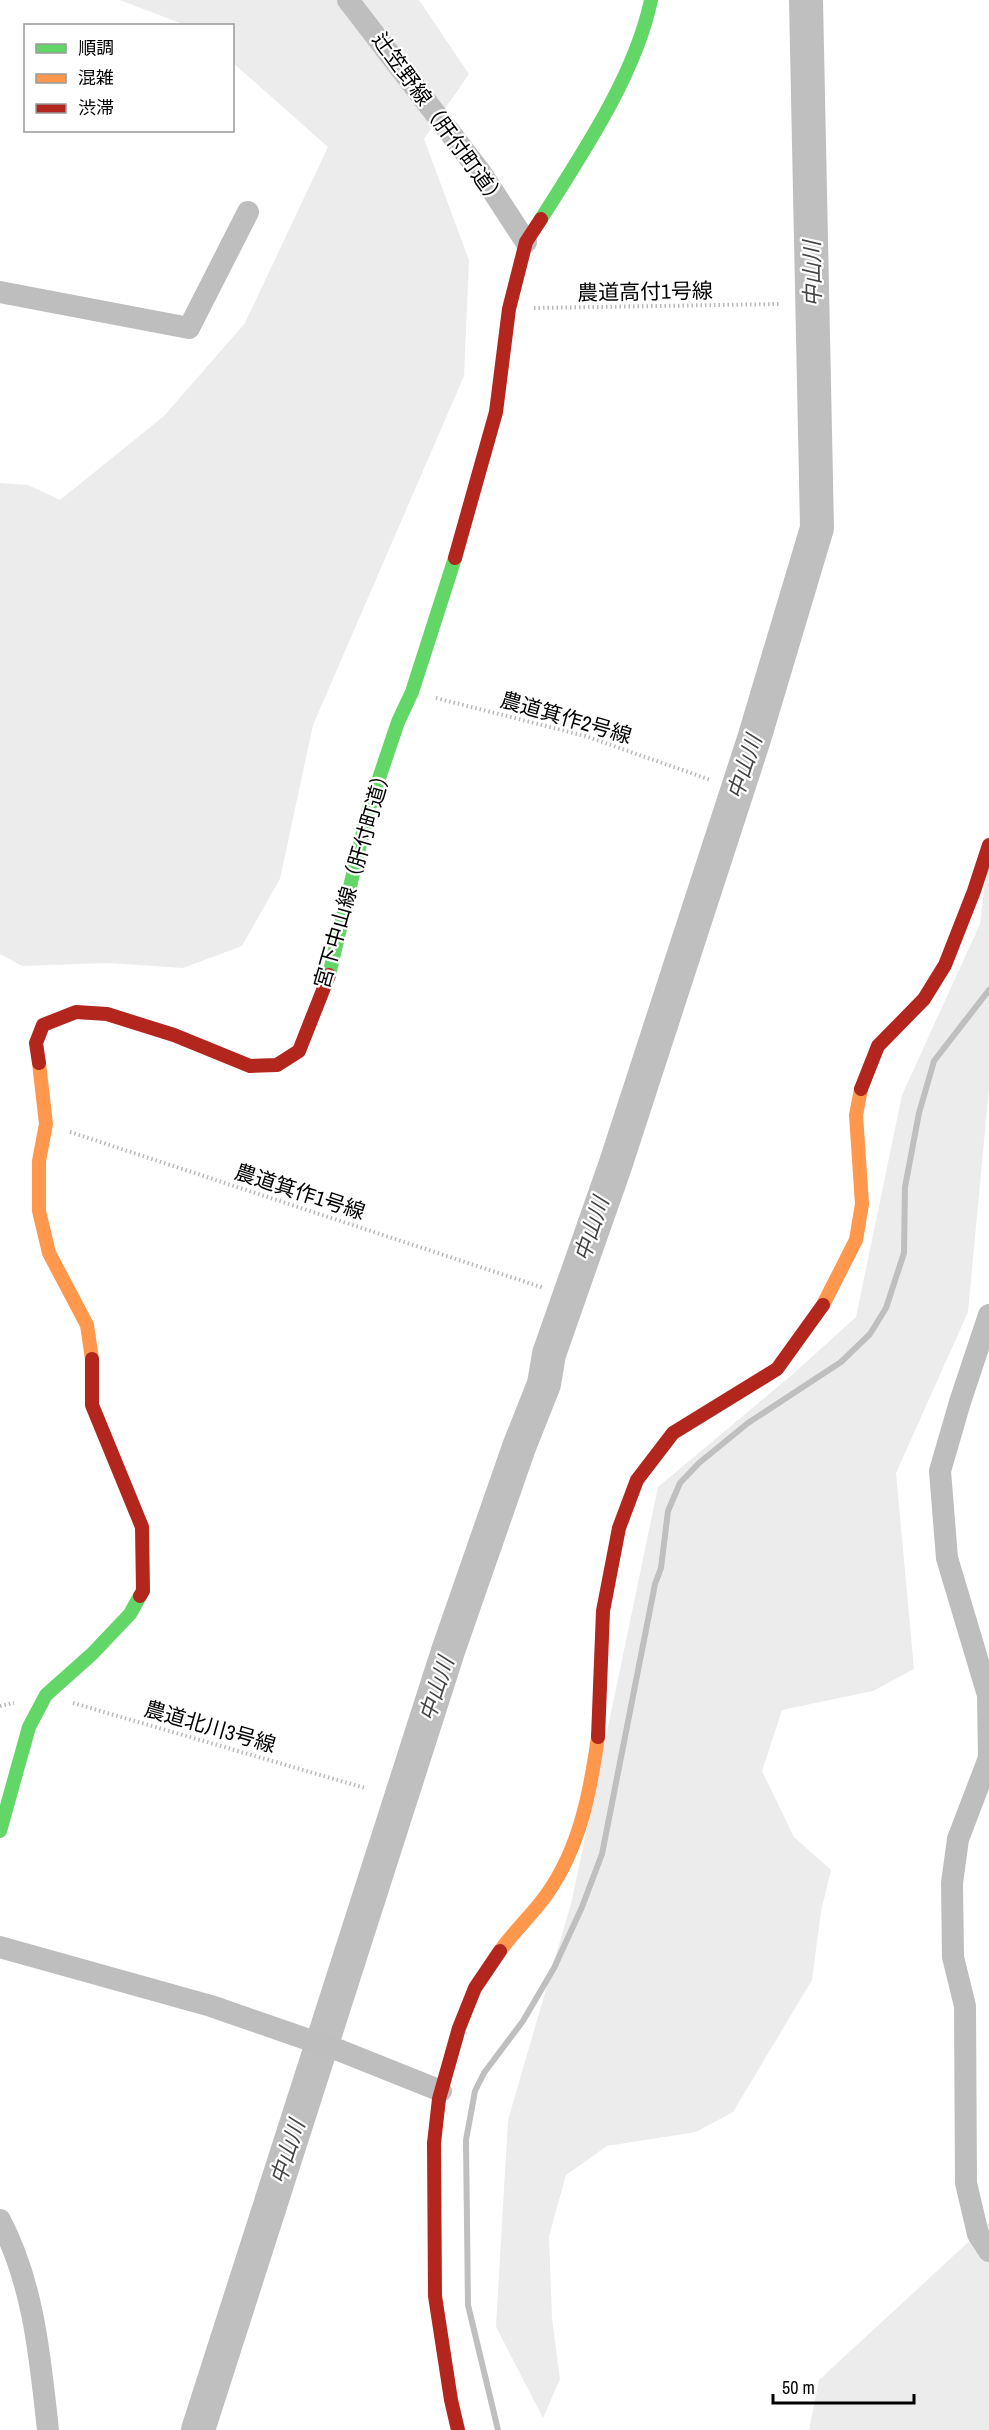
<svg xmlns="http://www.w3.org/2000/svg" width="989" height="2430" font-family="'Archivo Narrow','Noto Sans JP',sans-serif">
<rect width="100%" height="100%" fill="#fff"/>
<path fill="#ececec" d="M 120,0 L 419,0 L 469,74 L 424,139 L 469,260 L 464,376 L 313,725 L 280,879 L 242,946 L 183,968 L 108,963 L 22,966 L 0,954 L 0,483 L 28,485 L 60,500 L 164,416 L 245,323 L 328,147 L 233,63 L 232,26 L 185,25 Z
M 989,847 L 989,1088 L 968,1312 L 896,1473 L 914,1669 L 873,1691 L 782,1710 L 762,1771 L 794,1837 L 831,1870 L 821,1911 L 812,1980 L 733,2112 L 696,2132 L 607,2146 L 566,2175 L 549,2236 L 552,2319 L 560,2379 L 543,2418 L 496,2327 L 508,2120 L 572,1900 L 658,1487 L 793,1374 L 856,1317 L 902,1095 L 980,924 Z
M 989,2223 L 989,2430 L 809,2430 L 819,2380 Z"/>
<g fill="none" stroke-linecap="round" stroke-linejoin="round">
<path stroke="#bfbfbf" stroke-width="6" d="M 498,2430 L 468,2305 L 466,2140 L 475,2091 L 484,2073 L 523,2021 L 554,1968 L 582,1907 L 602,1854 L 655,1584 L 661,1568 L 668,1511 L 680,1483 L 699,1463 L 748,1423 L 841,1362 L 870,1334 L 886,1308 L 904,1253 L 905,1187 L 919,1113 L 934,1061 L 989,990"/>
<path stroke="#bfbfbf" stroke-width="34" d="M 198,2430 L 448,1651 L 519,1447 L 544,1384 L 549,1354 L 615,1166 L 754,739 L 817,528 L 806,0"/>
<path stroke="#b9b9b9" stroke-width="4" stroke-dasharray="1.5 3" stroke-linecap="butt" d="M 534,308 L 780,304
M 436,698 L 585,736 L 711,780
M 70,1132 L 544,1288
M 73,1703 L 365,1788
M 0,1706 L 14,1703"/>
<path stroke="#bebebe" stroke-width="22" d="M 348,0 L 481,173 L 526,242
M 0,292 L 189,328 L 248,212
M 989,1315 L 960,1402 L 940,1471 L 947,1558 L 988,1695 L 989,1758 L 958,1839 L 952,1883 L 953,1957 L 965,2006 L 966,2183 L 978,2234 L 989,2251
M 0,1947 L 211,2006 L 341,2051 L 441,2091
M 0,2220 C 34,2285 40,2358 48,2430"/>
<path stroke="#63d668" stroke-width="14" d="M 541,219 C 582,154 635,76 651,0
M 329,975 L 368,811 L 398,722 L 412,692 L 455,558
M 0,1831 L 29,1727 L 46,1695 L 92,1654 L 130,1614 L 140,1596"/>
<path stroke="#ff974d" stroke-width="14" d="M 39,1063 L 46,1124 L 39,1161 L 39,1211 L 49,1253 L 87,1325 L 92,1359
M 823,1305 L 856,1240 L 862,1204 L 856,1115 L 861,1089
M 500,1951 C 514,1931 533,1914 547,1894 C 580,1847 590,1793 598,1737"/>
<path stroke="#b3261e" stroke-width="14" d="M 455,558 L 496,412 L 509,309 L 526,242 L 541,219
M 39,1063 L 36,1043 L 43,1025 L 76,1012 L 107,1014 L 174,1035 L 250,1066 L 277,1065 L 299,1051 L 329,975
M 861,1089 L 878,1046 L 924,999 L 945,965 L 974,891 L 989,845
M 92,1359 L 92,1405 L 142,1527 L 143,1591 L 140,1596
M 598,1737 L 603,1611 L 619,1528 L 637,1480 L 673,1433 L 777,1369 L 823,1305
M 458,2430 L 451,2400 L 435,2296 L 434,2143 L 439,2099 L 459,2028 L 475,1988 L 500,1951"/>
</g>
<g text-anchor="middle" stroke-width="4.5" stroke-linejoin="round" paint-order="stroke">
<g font-size="21" fill="#000" stroke="#fff">
<text transform="translate(439 120) rotate(54)" y="7">辻笠野線（肝付町道）</text>
<text transform="translate(645 292) rotate(-1)" y="7">農道高付1号線</text>
<text transform="translate(566 718) rotate(16)" y="7">農道箕作2号線</text>
<text transform="translate(353 877) rotate(-74)" y="7">宮下中山線（肝付町道）</text>
<text transform="translate(300 1192) rotate(18)" y="7">農道箕作1号線</text>
<text transform="translate(210 1727) rotate(16)" y="7">農道北川3号線</text>
</g>
<g font-size="22" font-style="italic" fill="#444" stroke="#fff">
<text transform="translate(812 274) rotate(-91)" y="8">中山川</text>
<text transform="translate(744 767) rotate(-72)" y="8">中山川</text>
<text transform="translate(591 1229) rotate(-72)" y="8">中山川</text>
<text transform="translate(436 1689) rotate(-72)" y="8">中山川</text>
<text transform="translate(287 2152) rotate(-72)" y="8">中山川</text>
</g>
</g>
<rect x="24" y="24" width="210" height="108" fill="#ffffff" stroke="#999999" stroke-width="1.5"/>
<rect x="36" y="44" width="30" height="9" fill="#63d668" stroke="#999999" stroke-width="1.5"/>
<text x="78" y="54" font-size="18" fill="#000000">順調</text>
<rect x="36" y="74" width="30" height="9" fill="#ff974d" stroke="#999999" stroke-width="1.5"/>
<text x="78" y="84" font-size="18" fill="#000000">混雑</text>
<rect x="36" y="104" width="30" height="9" fill="#b3261e" stroke="#999999" stroke-width="1.5"/>
<text x="78" y="114" font-size="18" fill="#000000">渋滞</text>
<path d="M773 2394v9h141v-9" fill="none" stroke="#000000" stroke-width="3"/>
<text x="782" y="2394" font-size="18" fill="#000000" stroke="#ffffff" stroke-width="4.5" paint-order="stroke">50 m</text>
</svg>
